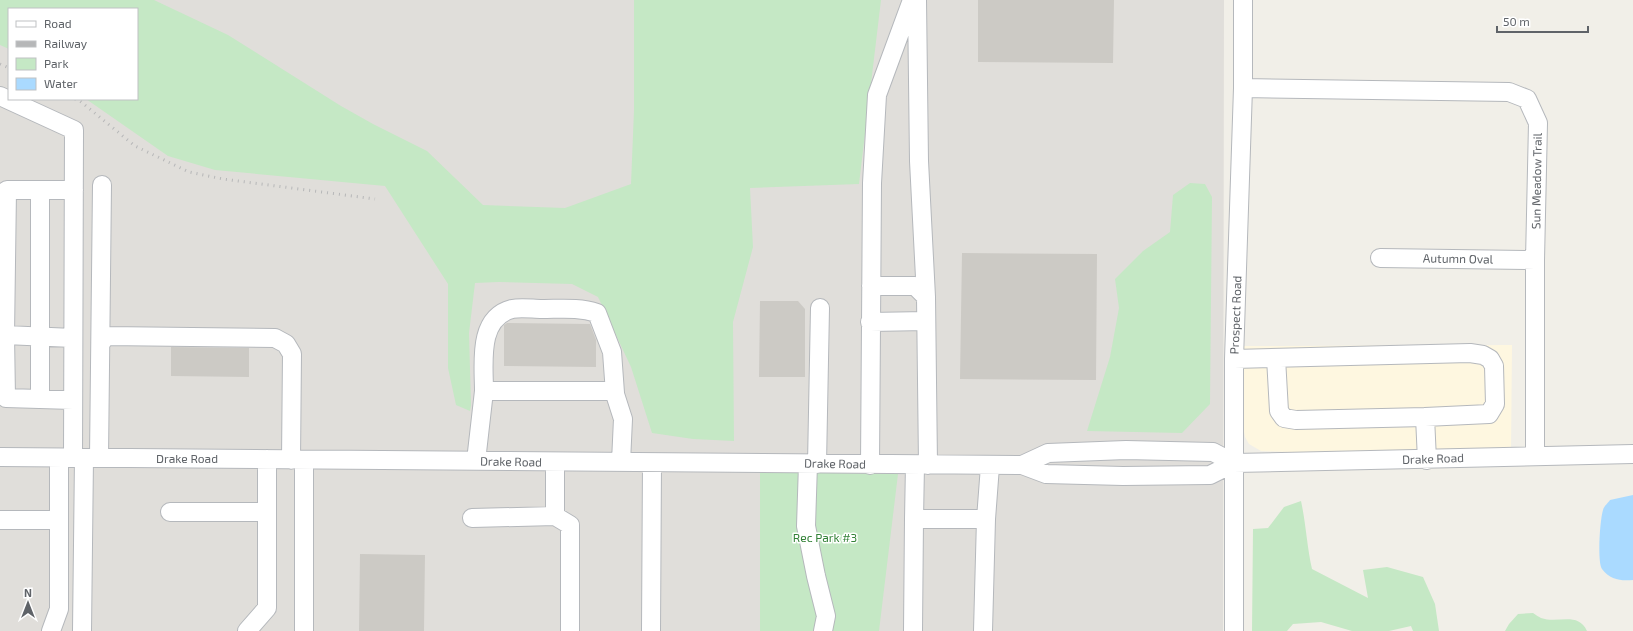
<svg xmlns="http://www.w3.org/2000/svg" width="1633" height="631" font-family="'Exo 2',sans-serif">
<rect width="100%" height="100%" fill="#f1efe8"/>
<path fill="#fef7e0" d="M 1512,345 L 1511,451 L 1313,453 L 1261,451 L 1249,444 L 1245,437 L 1241,416 L 1244,346 Z"/>
<path fill="#e0deda" fill-rule="evenodd" d="M 0,0 L 1224,0 L 1223,631 L 0,631 ZM 9,9 L 137,9 L 137,99 L 9,99 Z"/>
<path fill="#c5e8c5" d="M 0,0 L 154,0 L 228,35 L 341,106 L 373,124 L 427,151 L 483,205 L 565,208 L 631,184 L 634,110 L 634,0 L 881,0 L 859,184 L 750,188 L 753,247 L 733,322 L 734,441 L 693,439 L 652,433 L 631,367 L 598,297 L 572,284 L 499,282 L 475,283 L 469,333 L 471,405 L 470,411 L 456,405 L 448,368 L 448,284 L 385,186 L 215,170 L 168,156 L 86,99 L 137,99 L 137,9 L 9,9 L 9,49 L 0,45 Z
M 1190,183 L 1205,184 L 1212,197 L 1210,404 L 1182,433 L 1087,431 L 1110,357 L 1119,308 L 1115,279 L 1143,251 L 1170,232 L 1173,195 Z
M 760,472 L 898,474 L 879,631 L 760,631 Z
M 1301,501 C 1306,524 1307,547 1312,569 L 1368,598 L 1363,570 L 1387,567 L 1423,577 L 1435,604 L 1439,631 L 1413,631 L 1411,626 L 1389,631 L 1352,631 L 1321,622 L 1293,624 L 1287,631 L 1252,631 L 1253,529 L 1268,528 L 1284,507 Z
M 1533,613 C 1536,615 1539,617 1541,618 C 1558,624 1578,611 1587,631 L 1505,631 L 1509,624 L 1518,614 Z"/>
<path fill="#aadaff" d="M 1633,495 L 1633,580 C 1621,581 1610,580 1602,569 C 1597,562 1600,519 1603,510 C 1604,506 1608,503 1610,500 Z"/>
<path fill="#cccac5" d="M 978,0 L 1114,0 L 1113,63 L 978,62 Z
M 962,253 L 1097,254 L 1096,380 L 960,379 Z
M 760,301 L 798,301 L 805,309 L 805,377 L 759,377 Z
M 507,323 L 590,324 L 596,340 L 596,367 L 504,366 L 504,325 Z
M 171,347 L 249,348 L 249,377 L 171,376 Z
M 360,554 L 425,555 L 424,631 L 359,631 Z"/>
<g fill="none" stroke-linecap="round" stroke-linejoin="round">
<g stroke="#b5b8bc" stroke-width="20">
<path id="minor" d="M 917,0 L 919,161 L 926,297
M 1243,88 L 1509,92 L 1527,99 L 1538,123 L 1535,260 L 1535,455
M 0,96 L 74,130 L 73,458
M 40,190 L 40,399
M 1380,258 L 1535,260
M 871,286 L 915,286 L 926,297 L 928,465
M 870,322 L 926,321
M 5,335 L 6,398 L 73,400
M 73,338 L 5,335 L 7,190 L 74,190
M 101,343 L 106,336 L 275,338 L 286,344 L 292,354 L 291,460
M 1276,358 L 1279,411 L 1284,418 L 1296,420 L 1425,417
M 1234,359 L 1470,353 L 1483,355 L 1490,359 L 1494,366 L 1495,404 L 1489,414 L 1425,417 L 1427,460
M 484,391 C 484,364 477,318 512,309 C 521,307 533,309 542,309 C 561,309 579,307 597,313 L 612,352 L 615,393
M 0,457 L 1022,465 L 1046,474 L 1123,476 L 1210,475 L 1234,463 L 1633,454
M 99,458 L 102,185
M 304,460 L 304,631
M 476,461 L 484,391 L 614,391 L 623,419 L 621,462
M 555,462 L 555,516 L 570,525 L 570,631
M 808,464 L 806,526 L 816,576 L 826,616 L 823,631
M 817,464 L 820,308
M 870,465 L 872,183 L 877,95 L 912,0
M 915,465 L 914,519 L 986,519 L 990,466
M 1022,465 L 1048,453 L 1126,450 L 1213,452 L 1234,463
M 170,512 L 267,512
M 472,518 L 555,516
M 0,520 L 59,520
M 51,631 L 59,609 L 59,458
M 82,631 L 84,458
M 247,631 L 267,608 L 267,459
M 651,631 L 652,463
M 913,631 L 914,519
M 983,631 L 986,519
M 1234,631 L 1234,359 L 1243,88 L 1243,0"/>
</g>
<use href="#minor" stroke="#fff" stroke-width="18"/>
<path stroke="#b6b7b8" stroke-width="3" stroke-dasharray="1 5" stroke-linecap="butt" d="M 0,64 L 9,68
M 75,99 L 80,101 L 135,146 L 189,172 L 223,179 L 375,199"/>
</g>
<g text-anchor="middle" stroke-width="3" stroke-linejoin="round" paint-order="stroke">
<g font-size="12" fill="#5f6368" stroke="#fff">
<text transform="translate(1537 181) rotate(-89)" y="4">Sun Meadow Trail</text>
<text transform="translate(1458 259) rotate(1)" y="4">Autumn Oval</text>
<text transform="translate(1236 315) rotate(-88)" y="4">Prospect Road</text>
<text x="187" y="463">Drake Road</text>
<text transform="translate(1433 459) rotate(-2)" y="4">Drake Road</text>
<text transform="translate(511 462) rotate(1)" y="4">Drake Road</text>
<text transform="translate(835 464) rotate(1)" y="4">Drake Road</text>
</g>
<g font-size="12" fill="#348238" stroke="#fff">
<text x="825" y="542">Rec Park #3</text>
</g>
</g>
<rect x="8" y="8" width="130" height="92" fill="#ffffff" stroke="#bfc1c3"/>
<rect x="16" y="21" width="20" height="6" fill="#ffffff" stroke="#bfc1c3"/>
<text x="44" y="28" font-size="12" fill="#5f6368">Road</text>
<rect x="16" y="41" width="20" height="6" fill="#b6b7b8" stroke="#bfc1c3"/>
<text x="44" y="48" font-size="12" fill="#5f6368">Railway</text>
<rect x="16" y="58" width="20" height="12" fill="#c5e8c5" stroke="#bfc1c3"/>
<text x="44" y="68" font-size="12" fill="#5f6368">Park</text>
<rect x="16" y="78" width="20" height="12" fill="#aadaff" stroke="#bfc1c3"/>
<text x="44" y="88" font-size="12" fill="#5f6368">Water</text>
<g transform="translate(28 603)" stroke="#ffffff" stroke-width="3" paint-order="stroke">
<path d="M0-3L7 15L0 10L-7 15Z" fill="#5f6368"/>
<text y="-6" font-size="11" font-weight="bold" text-anchor="middle" fill="#5f6368">N</text>
</g>
<path d="M1497 26v6h91v-6" fill="none" stroke="#5f6368" stroke-width="2"/>
<text x="1503" y="26" font-size="12" fill="#5f6368" stroke="#ffffff" stroke-width="3" paint-order="stroke">50 m</text>
</svg>
